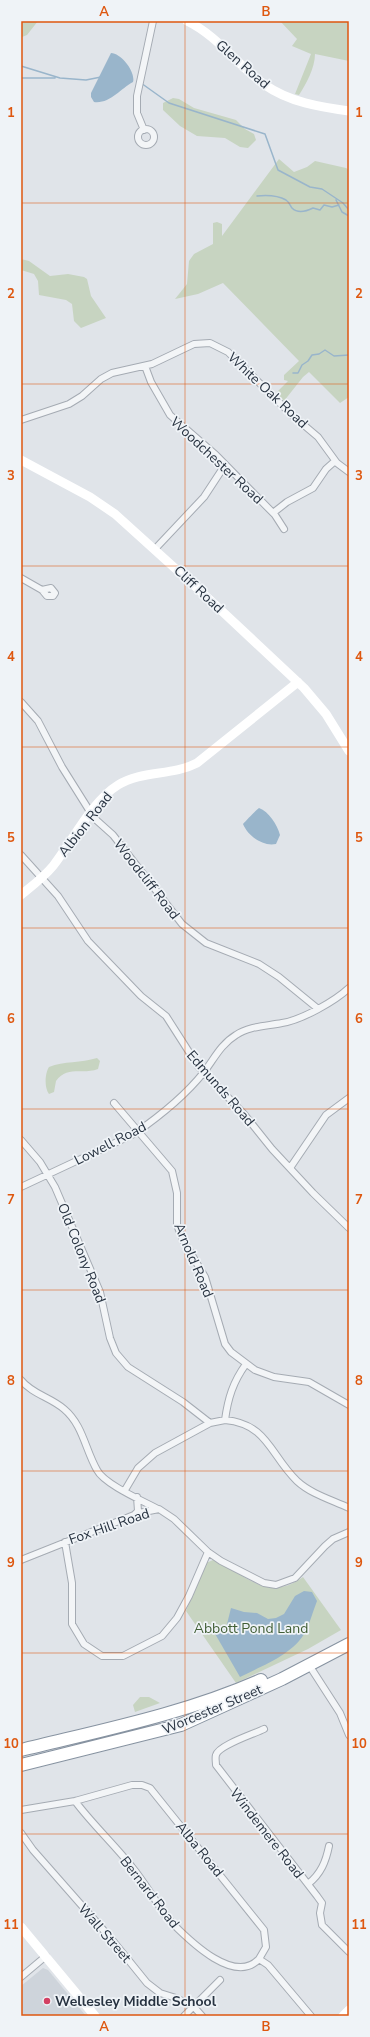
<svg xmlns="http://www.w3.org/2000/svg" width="370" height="2037" font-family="'Nunito Sans',sans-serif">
<rect width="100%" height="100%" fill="#e0e4e9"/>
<path fill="#ced4db" d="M 43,1968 L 48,1970 L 86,2016 L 21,2016 L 21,1986 Z"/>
<path fill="#c7d4c1" d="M 21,21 L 38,21 L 27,35 L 22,37 Z
M 280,21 L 349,21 L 349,61 L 315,54 C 315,68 306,84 299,95 L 295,94 L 311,54 L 292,46 L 297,39 Z
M 173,98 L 179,99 L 194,108 L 236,120 L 245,129 L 254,134 L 256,140 L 248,148 L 240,147 L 225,138 L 197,136 L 180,126 L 163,110 L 163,103 Z
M 279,159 L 294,172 L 307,167 L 315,161 L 346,168 L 349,170 L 349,397 L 340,403 L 309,372 L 303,377 L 284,401 L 276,393 L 288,381 L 284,380 L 284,375 L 299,361 L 223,283 L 198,294 L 175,299 L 187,284 L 189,261 L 194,254 L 213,244 L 213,223 L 217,222 L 222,224 L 222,236 Z
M 21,259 L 29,261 L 50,276 L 68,274 L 84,277 L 87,279 L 91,296 L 106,318 L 81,328 L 74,321 L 72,304 L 66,300 L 39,295 L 38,281 L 34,274 L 21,270 Z
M 97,1058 L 100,1061 L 98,1069 C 83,1075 67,1065 56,1081 L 54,1092 L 49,1094 C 44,1088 45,1073 49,1067 C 64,1061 81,1063 97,1058 Z
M 213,1560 C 247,1575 267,1603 303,1577 L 341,1630 L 308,1649 L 236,1683 L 186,1611 L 206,1563 Z
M 140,1697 L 149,1697 L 160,1703 L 135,1712 L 133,1705 Z"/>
<path fill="#99b5cb" d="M 111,53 C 121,53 136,72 133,82 C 120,89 110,104 94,102 L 91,97 L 91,93 Z
M 259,808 C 269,812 277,824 280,835 L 276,844 C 263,847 248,836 243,824 C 246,821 256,810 259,808 Z
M 304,1591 L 312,1592 L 317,1601 C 313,1611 310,1622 306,1631 C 293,1655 263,1665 240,1677 L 214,1632 L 226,1628 L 231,1608 L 244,1612 L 257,1613 L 268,1619 L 276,1618 L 284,1614 L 295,1596 Z"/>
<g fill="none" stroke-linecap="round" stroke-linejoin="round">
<path stroke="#99b5cb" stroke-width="1.5" d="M 21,66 L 60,78 L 86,80 L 101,77
M 21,78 L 55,78
M 141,83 L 169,103 L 265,134 L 278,170 L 310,187 L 322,189 L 343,203 L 349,210
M 257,196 C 267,195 277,195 286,200 C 289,202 290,205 292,208 C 298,214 307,211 313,208 L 320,210 L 324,205 L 332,207 L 339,205
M 336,200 L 342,212 L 349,216
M 293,373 L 298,373 L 302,365 L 308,361 L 312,355 L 319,354 L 325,350 L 334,356 L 349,355"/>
<g stroke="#a5abb3" stroke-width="8">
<path id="street" d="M138 137a8 8 0 1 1 16 0a8 8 0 1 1-16 0Z
M 144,130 L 137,113 L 137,96 L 153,21
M 145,366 L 151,382 L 170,415 L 216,455 L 275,515 L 284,529
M 21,420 L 69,404 L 82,396 L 101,379 L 112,373 L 152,364 L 194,344 L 210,343 L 228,352 L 292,415 L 318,437 L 337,463 L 349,472
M 273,513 L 287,502 L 313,488 L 326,469 L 335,461
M 155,549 L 204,497 L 225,465
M 21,578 L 42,590 L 47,596 L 53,596 L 55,593 L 51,588 L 42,590
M 21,702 L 38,721 L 62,767 L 94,818 L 113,835 L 182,924 L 206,943 L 259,964 L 279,977 L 317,1008
M 21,855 L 58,896 L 88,941 L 141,996 L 166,1016 L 198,1066 L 244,1114 L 272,1149 L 313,1193 L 349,1228
M 114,1103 L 172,1171 L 177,1193 L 177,1225 L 183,1240 L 205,1277 L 225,1344 L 231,1352 L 255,1370 L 274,1377 L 309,1382 L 349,1405
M 21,1140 L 40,1162 L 55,1187 L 100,1292 L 110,1338 L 116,1353 L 128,1367 L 183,1402 L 210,1423
M 290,1168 L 326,1115 L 349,1098
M 21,1187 L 134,1134 C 160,1116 185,1096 204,1072 C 214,1059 221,1044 236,1035 C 249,1026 267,1026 282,1023 C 302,1020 335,1001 349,988
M 21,1380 C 32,1394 50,1397 64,1409 C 83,1425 85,1449 97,1470 C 104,1484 143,1501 158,1509
M 225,1420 C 268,1424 270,1455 297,1481 C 311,1494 332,1500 349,1508
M 125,1490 L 138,1468 L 155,1453 L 210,1423 L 225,1420 C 228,1398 233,1382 246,1364
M 135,1514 L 138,1511 L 137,1497
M 65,1542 L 72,1583 L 72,1624 L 84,1644 L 102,1656 L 123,1656 L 162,1636 L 177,1618 L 189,1596 L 208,1552
M 21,1560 L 139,1513 L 159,1509 L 174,1519 L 208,1552 L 221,1561 L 264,1583 L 276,1585 L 295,1578 L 325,1546 L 333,1539 L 349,1532
M 309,1665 L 340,1713 L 349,1735
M 264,1729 C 254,1734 219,1745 216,1755 C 215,1758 216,1762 216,1765 L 317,1896 L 322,1903 L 320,1913 L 322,1925 L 349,1952
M 75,1801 C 92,1824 114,1844 132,1867 C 147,1885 158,1907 173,1924 C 191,1942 235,1985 259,1959
M 21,1810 L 75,1801 L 132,1785 L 142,1785 L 150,1788 L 264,1930 L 266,1947 L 259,1959 L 268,1965 L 311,2016
M 21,1833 L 33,1850 L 113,1941 L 147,1983 L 160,1993 L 176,1998 L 193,2006 L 202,2016
M 308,1884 C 321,1874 326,1861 329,1846
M 21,1977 L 46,1956
M 184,2016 L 220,1980"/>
</g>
<g stroke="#8793a1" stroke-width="14">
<path id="highway" d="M 21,1750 C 102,1730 184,1714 261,1680
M 21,1765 L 181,1725 L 282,1679 L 349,1644"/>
</g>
<use href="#street" stroke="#f3f5f7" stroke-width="6"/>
<path stroke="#fff" stroke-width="9" d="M 187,21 C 218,36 237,65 265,85 C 289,102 320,107 349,111
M 21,460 L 90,497 L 115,514 L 209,599 L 304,688 L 326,714 L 349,751
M 21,895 C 32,886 44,877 53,866 C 72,842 92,801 118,785 C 142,770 172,776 197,763 L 298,682
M 21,1927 L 95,2016
M 343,2016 L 349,2010"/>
<use href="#highway" stroke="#fff" stroke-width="12"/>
</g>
<path fill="none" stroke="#de570f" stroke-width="1" stroke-opacity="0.55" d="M 185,21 L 185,2016M 21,203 L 349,203M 21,384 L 349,384M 21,566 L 349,566M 21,747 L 349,747M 21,928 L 349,928M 21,1109 L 349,1109M 21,1290 L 349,1290M 21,1471 L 349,1471M 21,1653 L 349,1653M 21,1834 L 349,1834"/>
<circle fill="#d34062" stroke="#eff3f7" stroke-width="1.5" cx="47" cy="2001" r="4"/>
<g text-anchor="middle" stroke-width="3.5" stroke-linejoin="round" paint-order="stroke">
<g font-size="14" fill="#283341" stroke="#eff3f7">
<text transform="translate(243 64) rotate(41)" y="5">Glen Road</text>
<text transform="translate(268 390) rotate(43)" y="5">White Oak Road</text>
<text transform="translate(217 460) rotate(43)" y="5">Woodchester Road</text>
<text transform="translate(199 589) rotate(43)" y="5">Cliff Road</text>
<text transform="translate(85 824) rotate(-52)" y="5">Albion Road</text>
<text transform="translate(147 879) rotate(52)" y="5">Woodcliff Road</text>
<text transform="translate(221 1088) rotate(49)" y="5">Edmunds Road</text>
<text transform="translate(110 1143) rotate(-27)" y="5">Lowell Road</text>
<text transform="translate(82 1253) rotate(68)" y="5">Old Colony Road</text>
<text transform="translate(194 1260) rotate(67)" y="5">Arnold Road</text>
<text transform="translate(109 1526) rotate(-19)" y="5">Fox Hill Road</text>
<text transform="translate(212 1709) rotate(-23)" y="5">Worcester Street</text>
<text transform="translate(267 1833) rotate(52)" y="5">Windemere Road</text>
<text transform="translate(200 1849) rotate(51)" y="5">Alba Road</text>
<text transform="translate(150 1892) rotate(52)" y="5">Bernard Road</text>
<text transform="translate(105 1933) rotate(49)" y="5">Wall Street</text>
</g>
<g font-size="14" fill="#405e35" stroke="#eff3f7">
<text x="251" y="1633">Abbott Pond Land</text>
</g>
<g font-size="14" font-weight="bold" fill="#283341" stroke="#eff3f7" text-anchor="start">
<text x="55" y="2006">Wellesley Middle School</text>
</g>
</g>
<rect width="370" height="2037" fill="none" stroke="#eff3f7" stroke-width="44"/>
<rect x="22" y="22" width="326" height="1993" fill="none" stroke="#de570f" stroke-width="1.5"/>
<g font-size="13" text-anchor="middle" font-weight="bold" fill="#de570f">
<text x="104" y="16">A</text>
<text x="266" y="16">B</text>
<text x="11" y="117">1</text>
<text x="359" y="117">1</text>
<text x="11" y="298">2</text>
<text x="359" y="298">2</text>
<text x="11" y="480">3</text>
<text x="359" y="480">3</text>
<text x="11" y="661">4</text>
<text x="359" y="661">4</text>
<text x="11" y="842">5</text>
<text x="359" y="842">5</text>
<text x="11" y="1023">6</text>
<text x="359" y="1023">6</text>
<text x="11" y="1204">7</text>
<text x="359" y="1204">7</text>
<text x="11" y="1385">8</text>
<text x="359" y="1385">8</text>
<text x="11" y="1567">9</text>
<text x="359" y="1567">9</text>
<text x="11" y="1748">10</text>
<text x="359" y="1748">10</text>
<text x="11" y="1929">11</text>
<text x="359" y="1929">11</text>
<text x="104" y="2031">A</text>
<text x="266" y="2031">B</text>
</g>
</svg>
